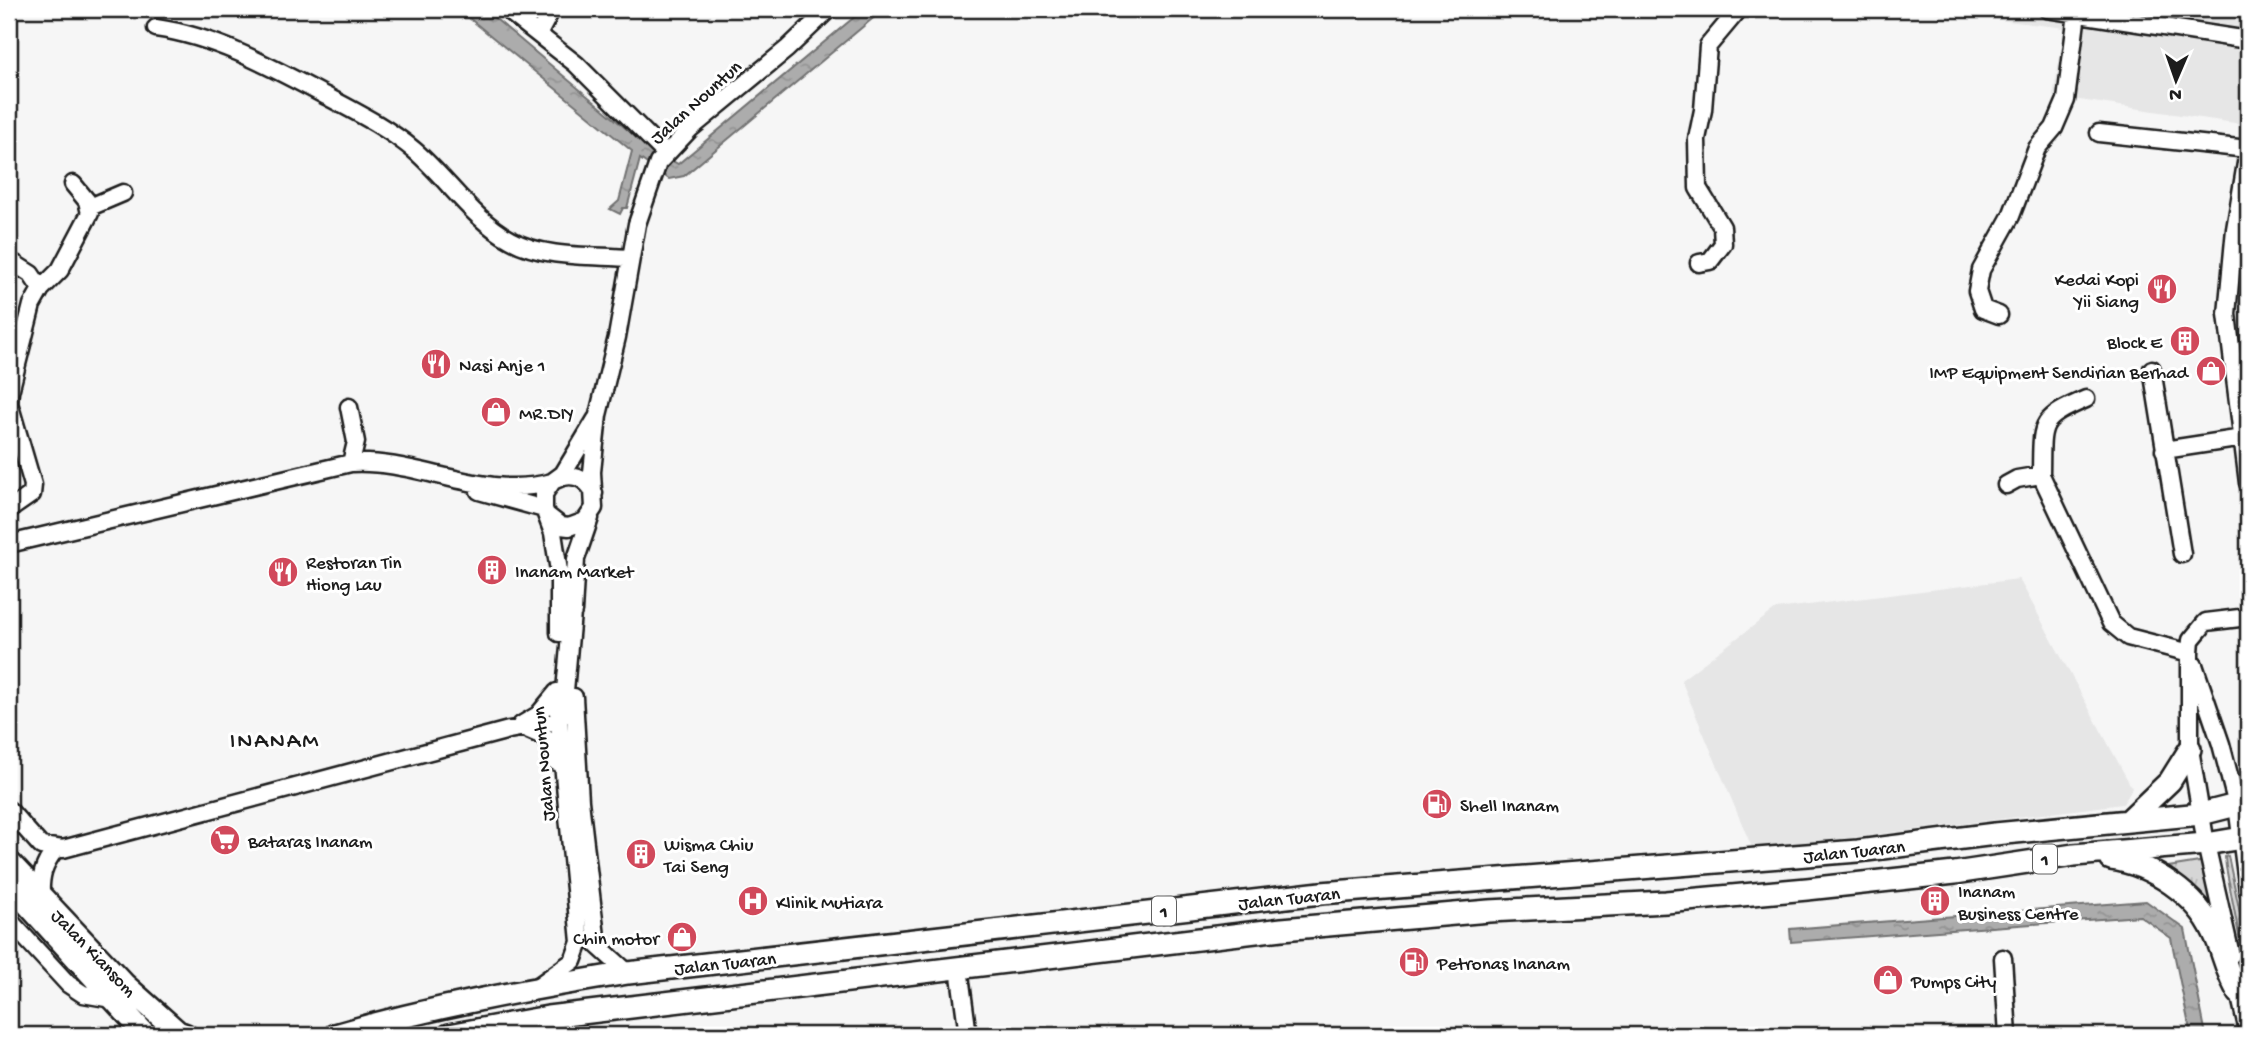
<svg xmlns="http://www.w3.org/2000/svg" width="2257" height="1044" font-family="'Gochi Hand',sans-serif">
<defs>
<pattern id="grass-tufts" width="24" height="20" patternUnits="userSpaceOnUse" patternTransform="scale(1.75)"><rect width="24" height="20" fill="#d6d6d6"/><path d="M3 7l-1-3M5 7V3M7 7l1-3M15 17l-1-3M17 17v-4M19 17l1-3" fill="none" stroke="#b7b7b7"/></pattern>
<pattern id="water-ripples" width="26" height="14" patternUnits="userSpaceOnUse" patternTransform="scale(1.75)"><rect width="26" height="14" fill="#acacac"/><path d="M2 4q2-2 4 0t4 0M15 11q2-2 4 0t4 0" fill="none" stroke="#939393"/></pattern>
</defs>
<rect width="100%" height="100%" fill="#f6f6f6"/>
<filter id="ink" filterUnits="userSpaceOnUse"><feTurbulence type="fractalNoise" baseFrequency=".0143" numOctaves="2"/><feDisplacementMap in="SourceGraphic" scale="14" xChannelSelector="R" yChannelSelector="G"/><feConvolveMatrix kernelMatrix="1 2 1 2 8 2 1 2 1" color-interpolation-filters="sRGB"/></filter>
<g filter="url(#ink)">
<path fill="#e6e6e6" d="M 1910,9 L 2248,9 L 2248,125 L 2053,96 L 2065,28 Z
M 2019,579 L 2132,788 L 2123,804 L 1753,850 L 1681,680 L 1776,609 Z"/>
<path fill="url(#grass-tufts)" stroke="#797979" stroke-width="2" d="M 2228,856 L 2248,951 L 2248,982 L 2226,867 L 2225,857 Z
M 2206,861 L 2218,923 L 2156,869 Z"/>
<path fill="url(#water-ripples)" stroke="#727272" stroke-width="2" d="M 458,9 L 484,9 L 648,147 L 678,164 L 864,9 L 884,9 L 684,176 L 669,179 L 640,159 L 627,208 L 623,208 L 620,214 L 610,209 L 619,201 L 632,151 Z
M 2146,901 L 2185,929 L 2206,1035 L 2191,1035 L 2171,938 L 2140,916 L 1791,942 L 1790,929 Z"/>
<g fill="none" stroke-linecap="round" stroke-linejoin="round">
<g stroke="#1c1c1c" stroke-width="21">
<path id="minor" d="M 506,9 L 576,64 L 660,148 L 667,151
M 2047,9 L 2248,40
M 156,28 C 218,37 273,68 328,97 C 358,113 388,128 414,150 C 447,178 472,219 511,240 C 545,259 594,255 631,258
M 539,33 L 552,9
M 2099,133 L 2248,149
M 2248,151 L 2235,229 L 2227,314 L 2248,483
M 90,207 L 123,193
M 9,260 L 31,274 L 41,289
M 1699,263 L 1710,261 L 1723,244 L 1722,227 L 1698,188 L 1697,139 L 1703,110 L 1708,46 L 1739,9
M 1999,315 L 1983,309 L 1977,291 L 1981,270 L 2011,216 L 2037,148 L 2054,128 L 2066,100 L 2077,13
M 2152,369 L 2182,554
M 349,407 L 356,442 L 351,463
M 2164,450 L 2243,438
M 2041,475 C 2042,423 2037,420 2086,399
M 555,480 C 571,472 586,477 594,493
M 2006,485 L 2017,479 L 2041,475 L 2111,623 L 2128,637 L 2190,653
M 479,491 L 544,509
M 9,510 L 32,494 L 33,485 L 9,403 L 10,392 L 32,305 L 41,289 L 60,270 L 90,213 L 87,201 L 73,184
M 548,516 L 561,526 L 569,527 L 585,521 L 594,508 L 592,472 L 598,415 L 617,337 L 637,224 L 658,163 L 690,129 L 787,49 L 829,9
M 9,544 L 351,463 C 418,459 483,501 552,482
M 573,612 L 576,559 L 590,518
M 559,633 L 559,571 L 553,533 L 544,509 L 544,494 L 552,482 L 563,474 L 596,419
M 2194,665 L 2221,744 L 2237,805 L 2248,891
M 574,697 L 580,801 L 597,945 L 628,973
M 521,725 L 538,715 L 557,692
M 524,728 L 547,738 L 556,762
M 9,810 L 41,846 L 63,849 L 509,730 L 558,721 L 563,713 L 573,602
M 41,897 C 40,877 43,865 55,850
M 9,920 L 68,984 L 83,994 L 112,999
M 2231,955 L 2206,844 L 2190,749 L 2190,653 L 2191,640 L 2206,622 L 2248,617
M 2003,958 L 2008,1035
M 959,968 L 968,1035
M 2237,984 L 2248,1031
M 538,986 L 573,961 L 580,942 L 558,711"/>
</g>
<g stroke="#1c1c1c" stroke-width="26">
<path id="major" d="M 2129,820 L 2170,781 L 2190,749
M 2111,859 C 2151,864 2197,895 2214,933 C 2224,953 2226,974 2239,993
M 9,862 L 124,984 L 178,1032 L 186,1035
M 18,894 L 146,1035
M 335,1035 C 431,1007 529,989 628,973 L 1321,893 L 1858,851 L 1995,834 L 2201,814 L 2248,802
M 449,1035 L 548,1017 L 1282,929 L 1489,911 L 1666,902 L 1807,889 L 1955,873 L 2074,855 L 2206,844 L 2248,837"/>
</g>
<use href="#minor" stroke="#fff" stroke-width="16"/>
<use href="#major" stroke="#fff" stroke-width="21"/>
</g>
</g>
<defs>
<g id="restaurant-disc" transform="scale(1.575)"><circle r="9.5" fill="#d1495b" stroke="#fff"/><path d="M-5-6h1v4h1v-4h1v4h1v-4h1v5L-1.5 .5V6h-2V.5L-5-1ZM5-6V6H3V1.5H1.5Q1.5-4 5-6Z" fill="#fff"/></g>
<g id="building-disc" transform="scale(1.575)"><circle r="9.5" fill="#d1495b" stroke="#fff"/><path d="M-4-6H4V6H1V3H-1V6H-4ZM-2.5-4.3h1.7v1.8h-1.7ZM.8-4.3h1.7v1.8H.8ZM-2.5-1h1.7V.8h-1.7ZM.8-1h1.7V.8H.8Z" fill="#fff"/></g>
<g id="shop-disc" transform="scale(1.575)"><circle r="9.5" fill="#d1495b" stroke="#fff"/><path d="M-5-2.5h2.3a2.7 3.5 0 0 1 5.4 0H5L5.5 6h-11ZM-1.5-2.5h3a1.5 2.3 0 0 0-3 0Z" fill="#fff"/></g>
<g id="fuel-disc" transform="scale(1.575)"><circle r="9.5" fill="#d1495b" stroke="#fff"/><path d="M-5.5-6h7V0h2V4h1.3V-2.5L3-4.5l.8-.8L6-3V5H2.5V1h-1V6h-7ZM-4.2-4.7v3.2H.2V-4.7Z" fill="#fff"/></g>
<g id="supermarket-disc" transform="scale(1.575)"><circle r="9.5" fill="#d1495b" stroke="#fff"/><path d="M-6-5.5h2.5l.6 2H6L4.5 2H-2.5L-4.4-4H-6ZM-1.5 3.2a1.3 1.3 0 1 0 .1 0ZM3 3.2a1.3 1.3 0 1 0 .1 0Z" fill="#fff"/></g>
<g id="hospital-disc" transform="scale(1.575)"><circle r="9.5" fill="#d1495b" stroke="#fff"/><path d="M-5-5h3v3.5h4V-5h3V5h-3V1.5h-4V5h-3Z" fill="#fff"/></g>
</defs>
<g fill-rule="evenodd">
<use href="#restaurant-disc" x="2162" y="289"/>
<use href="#building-disc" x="2185" y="341"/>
<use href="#restaurant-disc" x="436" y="364"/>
<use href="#shop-disc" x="2211" y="371"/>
<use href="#shop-disc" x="496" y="412"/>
<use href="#building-disc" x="492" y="570"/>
<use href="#restaurant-disc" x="283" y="572"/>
<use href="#fuel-disc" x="1437" y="804"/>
<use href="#supermarket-disc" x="225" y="840"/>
<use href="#building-disc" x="641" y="854"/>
<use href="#hospital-disc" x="753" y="901"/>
<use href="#building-disc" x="1935" y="901"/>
<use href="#shop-disc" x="682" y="937"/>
<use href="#fuel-disc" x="1414" y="962"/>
<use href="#shop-disc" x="1888" y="980"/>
</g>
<g text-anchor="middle" stroke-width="6" stroke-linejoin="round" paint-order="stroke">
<g fill="#fff" stroke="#606060" stroke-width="2">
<rect x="2033" y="844.5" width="24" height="29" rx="5"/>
<rect x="1152" y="896.5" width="24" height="29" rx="5"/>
</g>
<g font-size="18" font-weight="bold" fill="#1c1c1c">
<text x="2045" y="865">1</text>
<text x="1164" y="917">1</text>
</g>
<g font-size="19" fill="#1c1c1c" stroke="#fff">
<text transform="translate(695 101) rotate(-42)" y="7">Jalan Nountun</text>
<text transform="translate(542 764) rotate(-95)" y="7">Jalan Nountun</text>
<text transform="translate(1854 850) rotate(-6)" y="7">Jalan Tuaran</text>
<text transform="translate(1289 897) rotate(-6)" y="7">Jalan Tuaran</text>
<text transform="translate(95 952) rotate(46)" y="7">Jalan Kiansom</text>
<text transform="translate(725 962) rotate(-6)" y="7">Jalan Tuaran</text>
</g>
<g font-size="19" fill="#1c1c1c" stroke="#fff" text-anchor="start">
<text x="2139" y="285" text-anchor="end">Kedai Kopi<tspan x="2139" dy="22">Yii Siang</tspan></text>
<text x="2162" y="348" text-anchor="end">Block E</text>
<text x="459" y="371">Nasi Anje 1</text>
<text x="2188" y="378" text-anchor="end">IMP Equipment Sendirian Berhad</text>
<text x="519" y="419">MR.DIY</text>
<text x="306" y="568">Restoran Tin<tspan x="306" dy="22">Hiong Lau</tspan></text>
<text x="515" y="577">Inanam Market</text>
<text x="1460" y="811">Shell Inanam</text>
<text x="248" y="847">Bataras Inanam</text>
<text x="664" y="850">Wisma Chiu<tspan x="664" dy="22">Tai Seng</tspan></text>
<text x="1958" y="897">Inanam<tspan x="1958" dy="22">Business Centre</tspan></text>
<text x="776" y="908">Klinik Mutiara</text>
<text x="659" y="944" text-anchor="end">Chin motor</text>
<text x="1437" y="969">Petronas Inanam</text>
<text x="1911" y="987">Pumps City</text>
</g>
<g font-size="23" letter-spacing="2" fill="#1c1c1c" stroke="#fff">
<text x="275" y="747">INANAM</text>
</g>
</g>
<rect width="2257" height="1044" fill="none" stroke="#fff" stroke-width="35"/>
<rect x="18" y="18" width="2222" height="1009" fill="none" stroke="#1c1c1c" stroke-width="2.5" filter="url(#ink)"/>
<g transform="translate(2176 80) rotate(182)" stroke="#ffffff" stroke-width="5" paint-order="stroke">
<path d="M0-5L12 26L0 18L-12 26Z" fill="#1c1c1c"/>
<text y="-10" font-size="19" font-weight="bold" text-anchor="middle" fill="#1c1c1c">N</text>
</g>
</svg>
